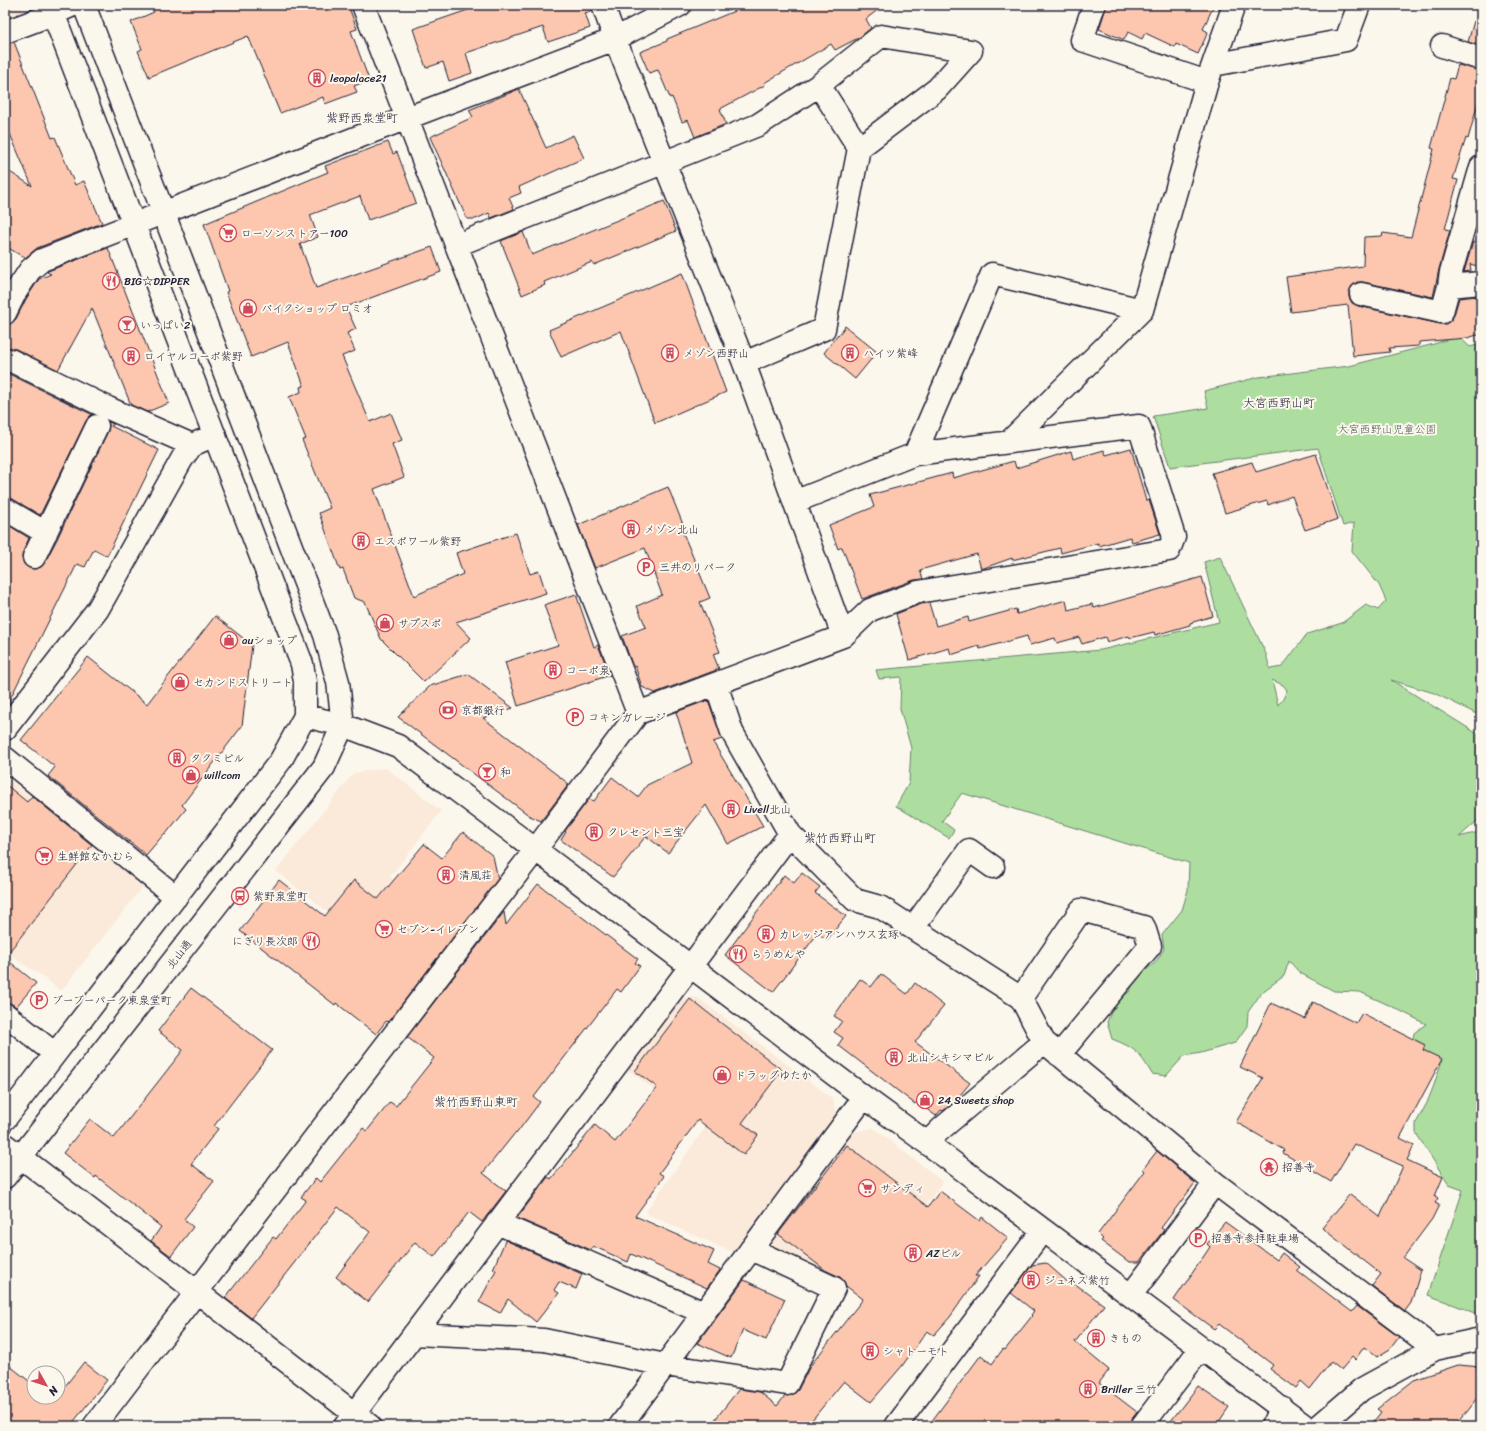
<svg xmlns="http://www.w3.org/2000/svg" width="1486" height="1431" font-family="Sriracha,'Klee One',sans-serif">
<rect width="100%" height="100%" fill="#fbf7ec"/>
<filter id="ink" filterUnits="userSpaceOnUse"><feTurbulence type="fractalNoise" baseFrequency=".025" numOctaves="2"/><feDisplacementMap in="SourceGraphic" scale="8" xChannelSelector="R" yChannelSelector="G"/><feConvolveMatrix kernelMatrix="1 2 1 2 8 2 1 2 1" color-interpolation-filters="sRGB"/></filter>
<g filter="url(#ink)">
<path fill="#fbe9d9" d="M 5,5 L 20,5 L 25,19 L 5,26 Z
M 386,768 L 441,811 L 390,877 L 458,931 L 417,982 L 276,871 L 354,773 Z
M 5,776 L 143,886 L 61,991 L 41,975 L 15,959 L 11,954 L 5,952 Z
M 689,997 L 698,998 L 833,1099 L 836,1116 L 732,1252 L 645,1213 L 705,1128 L 628,1070 L 678,1000 Z
M 874,1128 L 943,1182 L 861,1291 L 779,1254 L 775,1251 L 772,1239 L 853,1132 Z"/>
<path fill="#adde9f" stroke="#68806d" fill-rule="evenodd" d="M 1458,336 L 1470,347 L 1481,344 L 1481,716 L 1434,693 L 1391,680 L 1481,736 L 1481,814 L 1476,822 L 1459,837 L 1479,832 L 1481,829 L 1481,1315 L 1428,1295 L 1463,1190 L 1449,1185 L 1416,1133 L 1416,1123 L 1427,1103 L 1434,1085 L 1442,1060 L 1423,1050 L 1425,1045 L 1413,1039 L 1414,1033 L 1426,1024 L 1393,1007 L 1360,992 L 1334,991 L 1300,973 L 1289,961 L 1284,976 L 1262,992 L 1248,1012 L 1247,1026 L 1235,1043 L 1201,1053 L 1184,1056 L 1166,1076 L 1152,1074 C 1139,1052 1135,1048 1112,1039 L 1107,1022 L 1115,1003 L 1130,991 L 1135,977 L 1155,963 L 1164,949 L 1162,935 L 1182,910 L 1188,890 L 1189,863 L 962,793 L 942,821 L 954,830 L 949,838 L 896,806 L 909,783 L 911,748 L 900,709 L 901,677 L 879,679 L 876,670 L 1101,650 L 1219,622 L 1204,562 L 1220,557 L 1266,654 L 1270,669 L 1282,667 L 1307,634 L 1342,623 L 1366,605 L 1378,610 L 1386,601 L 1379,585 L 1352,551 L 1354,523 L 1343,526 L 1318,448 L 1170,467 L 1153,416 L 1208,408 L 1204,391 L 1259,377 L 1349,366 L 1434,344 ZM 1272,680 L 1283,685 L 1287,690 L 1283,699 L 1278,705 Z"/>
<path fill="#fcc7ae" stroke="#22223b" d="M 150,5 L 348,5 L 357,29 L 351,31 L 369,80 L 354,86 L 357,92 L 325,104 L 323,97 L 280,113 L 248,36 L 149,77 L 138,51 L 142,49 L 131,22 L 154,12 Z
M 482,5 L 591,5 L 592,11 L 585,13 L 590,28 L 548,42 L 543,27 L 466,53 L 472,73 L 449,81 L 443,62 L 426,68 L 413,29 Z
M 749,5 L 884,5 L 866,19 L 871,28 L 860,37 L 835,50 L 831,44 L 764,83 L 765,85 L 720,109 L 726,124 L 695,137 L 688,120 L 682,122 L 672,97 L 670,98 L 658,70 L 649,73 L 640,52 L 667,41 L 667,39 Z
M 1107,5 L 1214,5 L 1203,29 L 1208,32 L 1198,54 L 1176,44 L 1175,47 L 1145,33 L 1142,39 L 1128,32 L 1124,40 L 1099,29 Z
M 1474,21 L 1481,22 L 1481,46 L 1468,42 Z
M 14,42 L 52,138 L 55,137 L 75,185 L 84,181 L 102,223 L 37,248 L 25,258 L 5,246 L 5,169 L 32,186 L 5,122 L 5,44 Z
M 1458,65 L 1481,71 L 1481,92 L 1468,139 L 1466,138 L 1453,179 L 1458,180 L 1445,229 L 1450,230 L 1439,269 L 1433,297 L 1363,282 L 1357,282 L 1352,286 L 1349,292 L 1349,297 L 1352,303 L 1358,306 L 1440,324 L 1446,324 L 1451,320 L 1454,315 L 1459,298 L 1477,296 L 1481,314 L 1481,334 L 1467,338 L 1419,342 L 1419,346 L 1389,348 L 1390,352 L 1353,356 L 1348,305 L 1291,312 L 1286,277 L 1363,266 L 1364,237 L 1382,236 L 1383,233 L 1411,237 L 1434,149 L 1431,148 L 1450,78 L 1454,79 Z
M 519,89 L 546,148 L 573,135 L 584,158 L 519,187 L 521,193 L 509,198 L 514,209 L 491,218 L 489,213 L 476,219 L 467,219 L 430,137 L 473,117 L 469,110 Z
M 388,142 L 393,154 L 397,152 L 416,203 L 368,220 L 360,196 L 310,215 L 318,237 L 300,244 L 316,288 L 432,247 L 441,272 L 346,307 L 356,329 L 347,333 L 355,351 L 342,356 L 370,422 L 391,413 L 402,440 L 392,444 L 404,477 L 374,489 L 414,596 L 463,574 L 456,553 L 516,533 L 530,574 L 539,571 L 546,593 L 456,622 L 471,638 L 424,682 L 381,639 L 365,602 L 354,598 L 343,569 L 340,570 L 319,513 L 330,508 L 302,440 L 306,439 L 289,397 L 301,392 L 300,387 L 304,386 L 288,342 L 251,357 L 226,292 L 228,291 L 204,224 L 328,172 L 325,166 Z
M 664,201 L 676,231 L 594,265 L 592,262 L 544,282 L 545,285 L 522,295 L 501,241 L 523,232 L 532,255 Z
M 1473,242 L 1481,244 L 1481,267 L 1470,264 L 1471,271 L 1464,272 Z
M 108,248 L 169,403 L 147,412 L 131,405 L 92,308 L 58,370 L 16,349 L 5,347 L 5,334 L 10,324 L 16,319 L 26,299 L 39,279 L 51,274 L 47,272 L 48,271 Z
M 682,273 L 726,392 L 655,423 L 621,331 L 561,357 L 549,330 Z
M 845,326 L 877,352 L 855,379 L 824,353 L 838,334 L 839,335 Z
M 5,372 L 93,415 L 90,416 L 86,421 L 40,515 L 11,498 L 5,497 Z
M 108,422 L 114,424 L 111,426 L 159,450 L 107,556 L 94,549 L 85,567 L 77,564 L 5,709 L 5,523 L 29,538 L 23,552 L 22,558 L 24,564 L 29,568 L 35,569 L 41,567 L 45,562 L 57,539 L 108,431 L 109,425 Z
M 1131,448 L 1146,501 L 1149,500 L 1160,534 L 1132,542 L 1130,537 L 1099,546 L 1098,543 L 1061,553 L 1060,548 L 1012,560 L 1012,558 L 981,569 L 977,554 L 920,570 L 923,579 L 914,580 L 862,599 L 842,547 L 838,549 L 829,525 L 874,507 L 870,495 L 952,473 L 953,478 L 1014,461 L 1016,468 L 1071,451 L 1073,459 L 1104,450 L 1106,455 Z
M 1316,454 L 1338,519 L 1305,530 L 1292,496 L 1268,505 L 1267,501 L 1225,513 L 1212,473 L 1252,462 L 1256,472 Z
M 668,487 L 686,532 L 683,533 L 710,598 L 700,602 L 720,652 L 713,654 L 719,669 L 655,693 L 642,687 L 635,666 L 633,667 L 622,636 L 646,627 L 637,606 L 662,595 L 645,548 L 595,568 L 578,525 Z
M 1202,577 L 1213,616 L 1190,623 L 1190,625 L 1155,635 L 1154,632 L 1130,638 L 1129,636 L 1107,642 L 1105,637 L 1082,644 L 1079,637 L 1057,643 L 1055,638 L 1030,645 L 1027,636 L 980,649 L 979,646 L 951,655 L 949,648 L 909,660 L 896,614 L 921,604 L 929,603 L 936,626 L 968,617 L 969,622 L 1016,609 L 1017,614 L 1066,600 L 1068,610 L 1092,604 L 1094,608 Z
M 576,594 L 594,647 L 598,645 L 610,675 L 518,706 L 505,662 L 558,645 L 544,605 Z
M 215,616 L 252,645 L 242,726 L 182,805 L 186,809 L 165,835 L 164,834 L 146,855 L 48,776 L 55,767 L 21,740 L 88,657 L 147,704 Z
M 468,674 L 513,708 L 483,718 L 569,784 L 541,821 L 530,816 L 398,717 L 430,686 Z
M 708,700 L 722,739 L 713,742 L 763,826 L 728,844 L 706,805 L 668,853 L 646,836 L 613,877 L 561,840 L 566,832 L 565,831 L 589,799 L 594,801 L 612,777 L 638,797 L 647,785 L 692,763 L 676,712 Z
M 5,784 L 27,802 L 32,796 L 92,845 L 5,957 Z
M 463,832 L 493,856 L 498,879 L 388,1022 L 386,1021 L 376,1034 L 336,1003 L 335,1005 L 240,931 L 279,880 L 325,916 L 354,880 L 378,899 L 424,844 L 442,858 Z
M 802,873 L 820,887 L 815,893 L 846,916 L 827,940 L 818,933 L 773,992 L 725,955 L 784,875 L 794,883 Z
M 538,884 L 638,959 L 635,963 L 640,966 L 621,992 L 617,989 L 534,1097 L 540,1102 L 516,1134 L 515,1133 L 483,1173 L 506,1191 L 482,1222 L 469,1212 L 434,1257 L 415,1242 L 368,1302 L 336,1277 L 370,1232 L 338,1207 L 251,1318 L 225,1298 L 273,1237 L 276,1239 L 306,1200 L 301,1197 L 316,1178 L 320,1182 L 363,1128 L 367,1131 L 390,1102 L 396,1106 L 434,1058 L 407,1037 L 504,912 L 506,925 Z
M 5,958 L 36,983 L 16,1007 L 12,1004 L 5,1002 Z
M 881,974 L 907,994 L 915,983 L 944,1006 L 915,1042 L 970,1083 L 956,1100 L 943,1111 L 941,1110 L 936,1116 L 917,1102 L 915,1104 L 838,1045 L 843,1038 L 834,1032 L 842,1021 L 834,1016 L 860,979 L 871,987 Z
M 191,988 L 272,1050 L 214,1126 L 218,1129 L 191,1164 L 214,1181 L 184,1219 L 193,1227 L 171,1256 L 151,1241 L 161,1227 L 96,1176 L 95,1178 L 63,1153 L 90,1119 L 114,1138 L 183,1050 L 158,1031 Z
M 690,999 L 782,1070 L 742,1123 L 758,1135 L 744,1155 L 698,1120 L 659,1173 L 664,1176 L 635,1216 L 714,1251 L 708,1264 L 720,1270 L 707,1288 L 631,1254 L 628,1262 L 593,1246 L 591,1250 L 517,1218 L 548,1177 L 551,1179 L 595,1125 L 615,1142 L 657,1087 L 635,1071 Z
M 1313,1002 L 1356,1023 L 1362,1013 L 1425,1045 L 1423,1050 L 1442,1059 L 1400,1138 L 1414,1145 L 1407,1160 L 1443,1177 L 1435,1196 L 1438,1198 L 1435,1203 L 1439,1205 L 1432,1219 L 1403,1258 L 1421,1270 L 1411,1303 L 1405,1311 L 1372,1286 L 1381,1274 L 1322,1228 L 1350,1194 L 1380,1217 L 1403,1166 L 1354,1144 L 1331,1182 L 1283,1153 L 1284,1150 L 1236,1122 L 1263,1078 L 1240,1067 L 1271,1003 L 1305,1019 Z
M 847,1145 L 928,1207 L 940,1191 L 980,1221 L 982,1217 L 1008,1238 L 975,1276 L 979,1276 L 950,1317 L 934,1335 L 927,1331 L 902,1366 L 871,1402 L 844,1381 L 807,1426 L 710,1426 L 739,1389 L 760,1392 L 777,1406 L 785,1396 L 793,1395 L 798,1390 L 810,1366 L 863,1299 L 846,1286 L 844,1281 L 840,1277 L 825,1270 L 778,1234 Z
M 1157,1151 L 1195,1183 L 1161,1228 L 1164,1230 L 1139,1262 L 1129,1262 L 1101,1241 L 1103,1239 L 1098,1234 L 1145,1171 L 1143,1169 Z
M 1225,1222 L 1277,1260 L 1282,1253 L 1300,1267 L 1297,1270 L 1352,1312 L 1357,1306 L 1399,1337 L 1390,1349 L 1377,1357 L 1364,1347 L 1355,1360 L 1352,1357 L 1341,1370 L 1331,1362 L 1310,1389 L 1301,1381 L 1296,1388 L 1270,1369 L 1273,1365 L 1219,1324 L 1214,1329 L 1174,1300 L 1210,1247 L 1207,1244 Z
M 505,1240 L 582,1274 L 576,1289 L 559,1282 L 554,1290 L 559,1293 L 536,1322 L 508,1299 L 500,1313 L 479,1302 L 496,1270 L 493,1269 L 505,1241 Z
M 1046,1263 L 1069,1283 L 1071,1281 L 1104,1305 L 1075,1342 L 1109,1370 L 1099,1383 L 1137,1412 L 1132,1419 L 1130,1426 L 928,1426 L 981,1355 L 992,1364 L 1003,1349 L 1005,1350 L 1032,1316 L 1031,1315 L 1034,1311 L 1011,1293 L 1032,1265 Z
M 744,1280 L 785,1299 L 766,1340 L 743,1330 L 731,1358 L 697,1343 Z
M 5,1362 L 34,1385 L 34,1397 L 50,1397 L 54,1400 L 56,1397 L 58,1397 L 58,1395 L 84,1362 L 107,1380 L 70,1426 L 5,1426 Z
M 1458,1365 L 1481,1367 L 1481,1393 L 1455,1426 L 1370,1426 L 1381,1412 L 1377,1409 L 1414,1380 Z
M 1198,1386 L 1229,1407 L 1216,1426 L 1167,1426 Z"/>
<g fill="none" stroke-linecap="round" stroke-linejoin="round">
<g stroke="#22223b" stroke-width="25">
<path id="minor" d="M 84,5 L 325,635 L 338,682 L 343,725
M 363,5 L 638,713
M 603,5 L 615,39 L 744,363 L 843,636
M 1094,5 L 1082,40 L 1207,82
M 5,32 L 53,14 L 73,5
M 1442,46 L 1481,59
M 1213,65 L 1346,40 L 1359,5
M 819,85 L 859,148
M 457,245 L 758,125 L 819,85 L 881,36 L 971,51 L 937,89 L 859,148 L 824,329 L 744,363
M 1449,286 L 1481,283
M 1361,294 L 1442,312 L 1449,286 L 1451,272 L 1481,167
M 5,313 L 15,293 L 30,270 L 42,260 L 407,118 L 615,39 L 680,5
M 5,359 L 10,360 L 108,408 L 192,445
M 1009,442 L 1142,310 L 1207,82 L 1234,5
M 915,454 L 992,274 L 1142,310
M 5,509 L 46,533
M 34,557 L 97,426
M 716,684 L 732,732 L 790,834
M 305,716 L 343,725 L 398,746 L 864,1097 L 927,1143 L 1305,1426
M 5,729 L 98,609 L 182,459 L 192,445 L 215,435
M 5,758 L 176,897
M 913,928 L 969,850 L 993,867
M 1021,998 L 1081,910 L 1144,927 L 1150,946 L 1059,1055
M 5,1014 L 55,1054
M 5,1119 L 281,760 L 305,716 L 305,682 L 302,664 L 50,5
M 927,1143 L 941,1129 L 1044,1042
M 5,1145 L 196,1291 L 370,1426
M 5,1177 L 324,767 L 343,725
M 497,1223 L 704,1313
M 1131,1295 L 1215,1183 L 1435,1349
M 414,1334 L 544,1340 L 665,1365 L 787,1384 L 834,1288 L 751,1249
M 94,1426 L 536,849 L 638,713 L 843,636 L 870,610 L 918,592 L 1169,550 L 1174,537 L 1139,426 L 915,454 L 794,502
M 345,1426 L 790,834 L 855,900 L 880,907 L 1021,998 L 1044,1042 L 1215,1183
M 620,1426 L 864,1097
M 896,1426 L 1043,1230
M 1142,1426 L 1201,1348
M 1272,1426 L 1281,1407
M 1319,1426 L 1362,1389 L 1435,1349 L 1481,1339"/>
</g>
<use href="#minor" stroke="#fbf7ec" stroke-width="22"/>
</g>
</g>
<defs>
<g id="building-ring" transform="scale(0.9)"><circle r="9.5" fill="#fbf7ec" stroke="#d1495b" stroke-width="1.5"/><path d="M-4-6H4V6H1V3H-1V6H-4ZM-2.5-4.3h1.7v1.8h-1.7ZM.8-4.3h1.7v1.8H.8ZM-2.5-1h1.7V.8h-1.7ZM.8-1h1.7V.8H.8Z" fill="#d1495b"/></g>
<g id="supermarket-ring" transform="scale(0.9)"><circle r="9.5" fill="#fbf7ec" stroke="#d1495b" stroke-width="1.5"/><path d="M-6-5.5h2.5l.6 2H6L4.5 2H-2.5L-4.4-4H-6ZM-1.5 3.2a1.3 1.3 0 1 0 .1 0ZM3 3.2a1.3 1.3 0 1 0 .1 0Z" fill="#d1495b"/></g>
<g id="restaurant-ring" transform="scale(0.9)"><circle r="9.5" fill="#fbf7ec" stroke="#d1495b" stroke-width="1.5"/><path d="M-5-6h1v4h1v-4h1v4h1v-4h1v5L-1.5 .5V6h-2V.5L-5-1ZM5-6V6H3V1.5H1.5Q1.5-4 5-6Z" fill="#d1495b"/></g>
<g id="shop-ring" transform="scale(0.9)"><circle r="9.5" fill="#fbf7ec" stroke="#d1495b" stroke-width="1.5"/><path d="M-5-2.5h2.3a2.7 3.5 0 0 1 5.4 0H5L5.5 6h-11ZM-1.5-2.5h3a1.5 2.3 0 0 0-3 0Z" fill="#d1495b"/></g>
<g id="bar-ring" transform="scale(0.9)"><circle r="9.5" fill="#fbf7ec" stroke="#d1495b" stroke-width="1.5"/><path d="M-6-5H6L.8 .8V4.5H3.5V6h-7V4.5H-.8V.8Z" fill="#d1495b"/></g>
<g id="parking-ring" transform="scale(0.9)"><circle r="9.5" fill="#fbf7ec" stroke="#d1495b" stroke-width="1.5"/><path d="M-3.5-5.5H1a3.5 3.5 0 0 1 0 7H-1V5.5H-3.5ZM-1-3.4V-.6H.8a1.4 1.4 0 0 0 0-2.8Z" fill="#d1495b"/></g>
<g id="bank-ring" transform="scale(0.9)"><circle r="9.5" fill="#fbf7ec" stroke="#d1495b" stroke-width="1.5"/><path d="M-6-4H6V4H-6ZM0-2.3a2.3 2.3 0 1 0 0 4.6a2.3 2.3 0 1 0 0-4.6Z" fill="#d1495b"/></g>
<g id="bus-ring" transform="scale(0.9)"><circle r="9.5" fill="#fbf7ec" stroke="#d1495b" stroke-width="1.5"/><path d="M-5-6H5V4H4V6H2V4H-2V6H-4V4H-5ZM-3.5-4V0h7V-4ZM-3.5 1.2v1.5H-2V1.2ZM2 1.2v1.5H3.5V1.2Z" fill="#d1495b"/></g>
<g id="temple-ring" transform="scale(0.9)"><circle r="9.5" fill="#fbf7ec" stroke="#d1495b" stroke-width="1.5"/><path d="M0-6L5-2H3V0L6.5 2.5H4V6H1.5V3h-3V6H-4V2.5H-6.5L-3 0V-2H-5Z" fill="#d1495b"/></g>
</defs>
<g fill-rule="evenodd">
<use href="#building-ring" x="317" y="78"/>
<use href="#supermarket-ring" x="228" y="233"/>
<use href="#restaurant-ring" x="111" y="281"/>
<use href="#shop-ring" x="248" y="308"/>
<use href="#bar-ring" x="127" y="325"/>
<use href="#building-ring" x="670" y="353"/>
<use href="#building-ring" x="850" y="353"/>
<use href="#building-ring" x="131" y="356"/>
<use href="#building-ring" x="631" y="529"/>
<use href="#building-ring" x="361" y="541"/>
<use href="#parking-ring" x="646" y="567"/>
<use href="#shop-ring" x="385" y="623"/>
<use href="#shop-ring" x="229" y="640"/>
<use href="#building-ring" x="553" y="670"/>
<use href="#shop-ring" x="180" y="682"/>
<use href="#bank-ring" x="448" y="710"/>
<use href="#parking-ring" x="575" y="717"/>
<use href="#building-ring" x="177" y="758"/>
<use href="#bar-ring" x="487" y="772"/>
<use href="#shop-ring" x="191" y="775"/>
<use href="#building-ring" x="731" y="809"/>
<use href="#building-ring" x="594" y="832"/>
<use href="#supermarket-ring" x="44" y="856"/>
<use href="#building-ring" x="446" y="875"/>
<use href="#bus-ring" x="240" y="896"/>
<use href="#supermarket-ring" x="384" y="929"/>
<use href="#building-ring" x="766" y="934"/>
<use href="#restaurant-ring" x="311" y="941"/>
<use href="#restaurant-ring" x="738" y="954"/>
<use href="#parking-ring" x="39" y="1000"/>
<use href="#building-ring" x="894" y="1057"/>
<use href="#shop-ring" x="722" y="1075"/>
<use href="#shop-ring" x="925" y="1100"/>
<use href="#temple-ring" x="1269" y="1167"/>
<use href="#supermarket-ring" x="867" y="1188"/>
<use href="#parking-ring" x="1198" y="1238"/>
<use href="#building-ring" x="913" y="1253"/>
<use href="#building-ring" x="1031" y="1280"/>
<use href="#building-ring" x="1096" y="1338"/>
<use href="#building-ring" x="870" y="1351"/>
<use href="#building-ring" x="1088" y="1389"/>
</g>
<g text-anchor="middle" stroke-width="4" stroke-linejoin="round" paint-order="stroke">
<g font-size="11" fill="#22223b" stroke="#fbf7ec" text-anchor="start">
<text x="330" y="82">leopalace21</text>
<text x="241" y="237">ローソンストアー100</text>
<text x="124" y="285">BIG☆DIPPER</text>
<text x="261" y="312">バイクショップ ロミオ</text>
<text x="140" y="329">いっぱい2</text>
<text x="683" y="357">メゾン西野山</text>
<text x="863" y="357">ハイツ紫峰</text>
<text x="144" y="360">ロイヤルコーポ紫野</text>
<text x="644" y="533">メゾン北山</text>
<text x="374" y="545">エスポワール紫野</text>
<text x="659" y="571">三井のリパーク</text>
<text x="398" y="627">サプスポ</text>
<text x="242" y="644">auショップ</text>
<text x="566" y="674">コーポ泉</text>
<text x="193" y="686">セカンドストリート</text>
<text x="461" y="714">京都銀行</text>
<text x="588" y="721">コキンガレージ</text>
<text x="190" y="762">タクミビル</text>
<text x="500" y="776">和</text>
<text x="204" y="779">willcom</text>
<text x="744" y="813">Livell北山</text>
<text x="607" y="836">クレセント三宝</text>
<text x="57" y="860">生鮮館なかむら</text>
<text x="459" y="879">清風荘</text>
<text x="253" y="900">紫野泉堂町</text>
<text x="397" y="933">セブン-イレブン</text>
<text x="779" y="938">カレッジアンハウス玄琢</text>
<text x="298" y="945" text-anchor="end">にぎり長次郎</text>
<text x="751" y="958">らうめんや</text>
<text x="52" y="1004">ブーブーパーク東泉堂町</text>
<text x="907" y="1061">北山シキシマビル</text>
<text x="735" y="1079">ドラッグゆたか</text>
<text x="938" y="1104">24 Sweets shop</text>
<text x="1282" y="1171">招善寺</text>
<text x="880" y="1192">サンディ</text>
<text x="1211" y="1242">招善寺参拝駐車場</text>
<text x="926" y="1257">AZビル</text>
<text x="1044" y="1284">ジュネス紫竹</text>
<text x="1109" y="1342">きもの</text>
<text x="883" y="1355">シャトーモト</text>
<text x="1101" y="1393">Briller 三竹</text>
</g>
<g font-size="11" fill="#4c5a59" stroke="#fbf7ec">
<text x="1387" y="433">大宮西野山児童公園</text>
</g>
<g font-size="11" fill="#22223b" stroke="#fbf7ec">
<text transform="translate(179 954) rotate(-52)" y="4">北山通</text>
</g>
<g font-size="12" fill="#22223b" stroke="#fbf7ec">
<text x="362" y="122">紫野西泉堂町</text>
<text x="1279" y="407">大宮西野山町</text>
<text x="840" y="842">紫竹西野山町</text>
<text x="476" y="1106">紫竹西野山東町</text>
</g>
</g>
<rect width="1486" height="1431" fill="none" stroke="#fbf7ec" stroke-width="20"/>
<rect x="10" y="10" width="1466" height="1411" fill="none" stroke="#22223b" stroke-width="1.5" filter="url(#ink)"/>
<g transform="translate(46 1385) rotate(129)"><circle r="19" fill="#fbf7ec" stroke="#a4a2a5"/>
<path d="M0-3L7 15L0 10L-7 15Z" fill="#d1495b"/>
<text y="-6" font-size="11" font-weight="bold" text-anchor="middle" fill="#22223b">N</text>
</g>
</svg>
